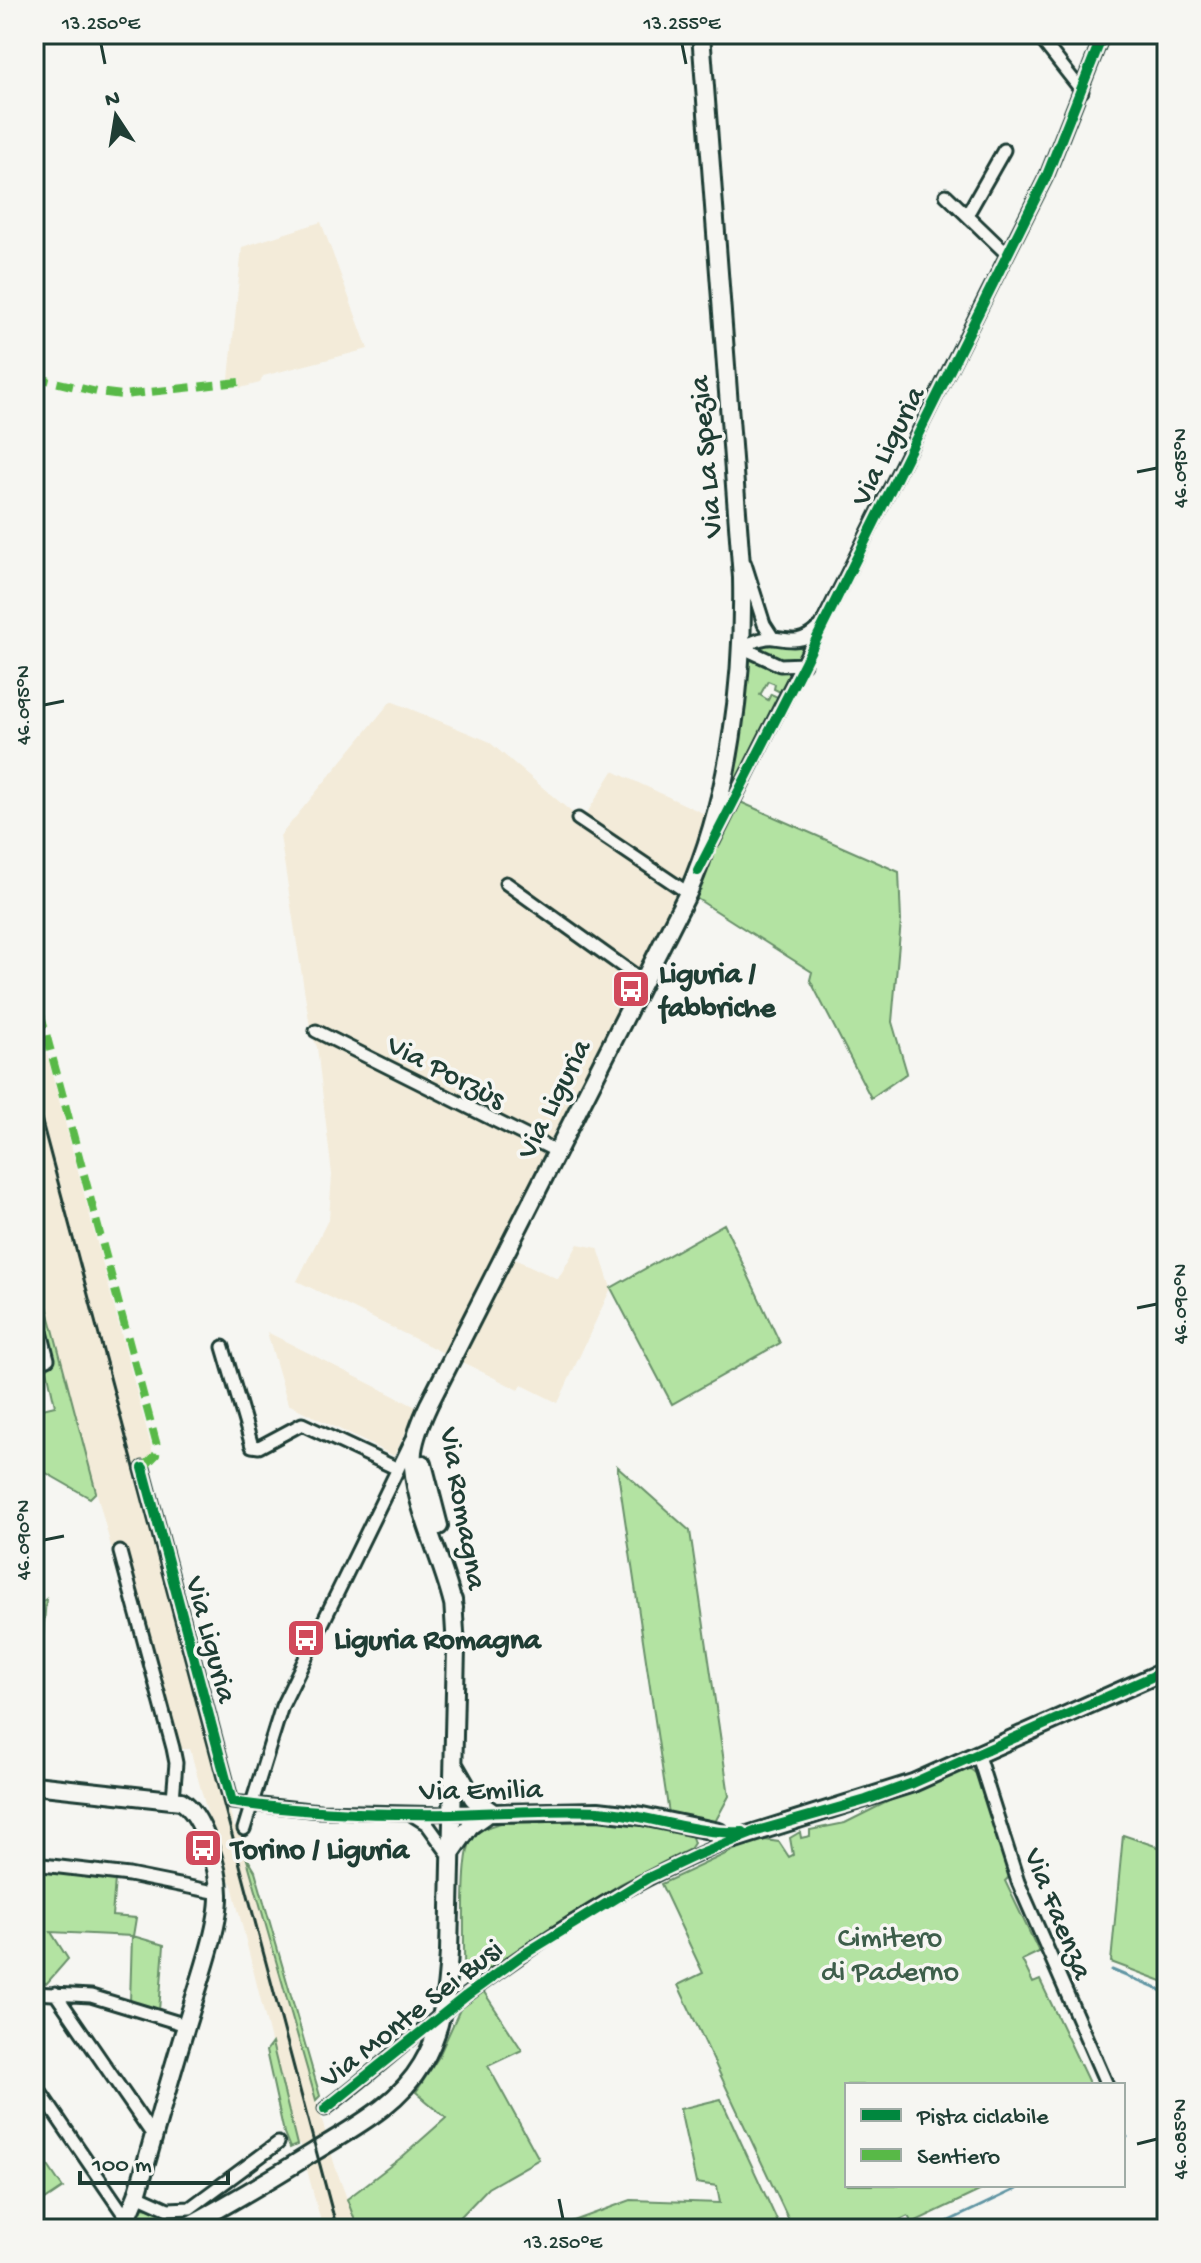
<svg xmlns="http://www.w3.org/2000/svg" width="1201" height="2263" font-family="'Gochi Hand',sans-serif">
<rect width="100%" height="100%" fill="#f6f6f2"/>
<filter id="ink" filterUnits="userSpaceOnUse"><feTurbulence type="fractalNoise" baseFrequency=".0125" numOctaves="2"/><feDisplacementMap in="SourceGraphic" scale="16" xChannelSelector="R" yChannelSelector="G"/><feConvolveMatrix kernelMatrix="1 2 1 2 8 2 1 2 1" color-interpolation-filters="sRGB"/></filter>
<g filter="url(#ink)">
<path fill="#f3ebd9" d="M 321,222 L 368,349 L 263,376 L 260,383 L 240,388 L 239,378 L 229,379 L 242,247 Z
M 391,701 L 488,741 L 582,821 L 613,771 L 707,815 L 686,885 L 508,1256 L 558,1279 L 578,1244 L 598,1248 L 611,1288 L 558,1403 L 522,1385 L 519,1390 L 297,1281 L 329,1218 L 332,1175 L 317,1047 L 311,1033 L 280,836 Z
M 34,1006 L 153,1453 L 138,1466 L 234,1827 L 238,1827 L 335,2166 L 358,2229 L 323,2229 L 300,2144 L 297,2145 L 232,1885 L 223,1871 L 190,1749 L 177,1749 L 124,1551 L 113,1554 L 34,1257 Z
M 267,1332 L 418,1408 L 394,1456 L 288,1404 Z"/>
<path fill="#b3e3a2" stroke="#69906b" stroke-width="2" d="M 809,643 L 802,660 L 787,662 L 755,649 C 773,640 790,650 809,643 Z
M 749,654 L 785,670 L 797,670 L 784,694 L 774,689 L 775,684 L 768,681 L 760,695 L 768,700 L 771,694 L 782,699 L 722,819 L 745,693 Z
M 738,801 L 899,872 L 901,921 L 892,1022 L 907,1073 L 871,1098 L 810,980 L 812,972 L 688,893 Z
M 724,1224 L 780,1343 L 672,1404 L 611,1288 Z
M 34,1257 L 96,1492 L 90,1498 L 34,1466 L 34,1411 L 55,1406 L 47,1369 L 54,1361 L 34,1283 Z
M 617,1466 L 690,1531 L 729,1796 L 715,1822 L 669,1814 Z
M 46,1599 L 39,1686 L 34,1686 L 34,1607 Z
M 970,1769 L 977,1774 L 1009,1872 L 1009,1877 L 1005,1881 L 1039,1952 L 1022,1960 L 1033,1983 L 1040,1980 L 1090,2085 L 847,2085 L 847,2185 L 992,2185 L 912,2223 L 908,2216 L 889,2225 L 890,2229 L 793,2229 L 678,1985 L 703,1973 L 661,1884 L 749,1843 L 765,1840 L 779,1842 L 789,1857 L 793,1855 L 790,1838 L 800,1832 L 801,1838 L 810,1836 L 810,1830 L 845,1823 L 945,1773 Z
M 598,1817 L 644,1823 L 691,1834 L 694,1843 L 690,1849 L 620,1884 L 478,1976 L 467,1976 L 464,1971 C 465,1946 460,1852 473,1837 C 493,1814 569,1817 598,1817 Z
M 1123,1835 L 1167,1850 L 1167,1983 L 1111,1962 Z
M 246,1856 L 255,1871 L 320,2096 L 316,2100 Z
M 34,1871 L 77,1873 L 115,1879 L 112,1916 L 136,1918 L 133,1936 L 164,1945 L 159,2011 L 130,2002 L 132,1936 L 51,1932 L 68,1959 L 47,1983 L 34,1982 Z
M 480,1986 L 522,2050 L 488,2066 L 539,2159 L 488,2188 L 449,2229 L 358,2229 L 347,2199 L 402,2157 L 446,2118 L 416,2092 L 438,2058 L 466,1996 Z
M 272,2043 L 297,2145 L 290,2148 L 284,2133 L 266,2051 Z
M 721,2099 L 781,2229 L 572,2229 L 568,2223 L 631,2200 L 720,2203 L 717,2186 L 696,2183 L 680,2109 Z
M 34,2145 L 63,2188 L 45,2200 L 34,2183 Z
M 141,2207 L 182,2212 L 153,2229 L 141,2229 L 134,2221 L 138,2209 Z"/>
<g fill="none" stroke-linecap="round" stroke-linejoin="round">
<path stroke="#6095a3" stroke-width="3" d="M 1112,1970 L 1167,1993
M 1123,2138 L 1127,2137
M 932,2229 L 1025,2185"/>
<g stroke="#1f3d34" stroke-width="17">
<path id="street" d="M 1037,34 L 1082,91
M 946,195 L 1007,254
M 967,215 L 1004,150
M 745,564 L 764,624 L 773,638
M 741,647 C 751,643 764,636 774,638 C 793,641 803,643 818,628
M 741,647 L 780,665 L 804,664
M 578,819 L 688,893
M 713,842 L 1047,175 L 1103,34
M 506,883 L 643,981
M 316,1031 L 556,1151
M 34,1304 L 48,1359
M 223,1347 L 252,1446 L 259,1447 L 302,1424 L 398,1469
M 143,1468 L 232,1802 L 320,1811 L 451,1814
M 120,1552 L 173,1748 L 176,1763 L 173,1799
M 978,1756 L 1018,1882 L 1107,2085
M 411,1814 L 427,1824 L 450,1856
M 244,1829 L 282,1706 L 412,1440
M 34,1864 L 129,1875 L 219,1893
M 34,1993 L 91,1996 L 186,2025
M 55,1993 L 154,2137
M 34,2083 L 127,2219
M 325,2109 C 374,2072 419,2030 468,1994 C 550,1933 636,1878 731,1841
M 137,2195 L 168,2209 L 190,2208 L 278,2143"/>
</g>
<g stroke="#1f3d34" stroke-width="22">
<path id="secondary" d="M 423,1464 L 439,1526
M 454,1608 C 444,1560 409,1497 413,1451 C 415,1435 422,1419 429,1404 L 688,893 C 730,798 744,680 742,578 L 701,34
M 454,1765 L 473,1798 L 492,1812
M 34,1785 L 181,1801 C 203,1814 219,1869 219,1894 C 220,1924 199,1983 190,2013 C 171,2074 154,2135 137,2195 L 123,2229
M 451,1814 L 598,1811 L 642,1816 L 719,1832
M 710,1831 L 723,1838 L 735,1839 L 913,1783 L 1167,1670
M 452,1852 L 470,1826 L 487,1814
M 182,2229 C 227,2205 271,2179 314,2152 C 354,2127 398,2105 422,2064 C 443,2029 447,1991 449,1952 L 456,1648 L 453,1600"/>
</g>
<use href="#street" stroke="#f6f6f2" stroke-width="11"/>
<use href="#secondary" stroke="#f6f6f2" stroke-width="16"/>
<path stroke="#1f3d34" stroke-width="3" d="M 34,1092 L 337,2229"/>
<path stroke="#58b947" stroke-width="8" stroke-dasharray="16 8" stroke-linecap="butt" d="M 34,377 L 97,392 L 123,395 L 239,382
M 34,989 L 157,1446 L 156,1455 L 143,1468"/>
<g stroke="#f6f6f2" stroke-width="15">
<path id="cycleway" d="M 698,871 L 804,664 L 1047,175 L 1103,34
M 143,1468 L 232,1802 C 304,1813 379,1815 452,1814 C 500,1813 550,1809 598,1811 C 647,1814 695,1835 743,1832
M 325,2109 L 466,1996 L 521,1956 L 648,1878 L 699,1854 L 757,1831 L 866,1800 L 913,1783 L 1167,1670"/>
</g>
<use href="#cycleway" stroke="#00873e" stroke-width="10"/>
</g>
</g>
<path fill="none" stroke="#1f3d34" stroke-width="3" d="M 101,44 L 105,64M 682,44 L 686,64M 1137,472 L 1157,468M 44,705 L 64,701M 1137,1308 L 1157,1304M 44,1540 L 64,1536M 1137,2144 L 1157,2139M 559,2199 L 563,2219"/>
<defs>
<g id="bus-square" transform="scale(2)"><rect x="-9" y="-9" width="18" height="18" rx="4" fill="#d1495b" stroke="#f6f6f2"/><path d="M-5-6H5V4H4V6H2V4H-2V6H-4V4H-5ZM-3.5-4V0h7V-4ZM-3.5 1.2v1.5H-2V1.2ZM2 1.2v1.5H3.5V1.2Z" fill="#fff"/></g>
</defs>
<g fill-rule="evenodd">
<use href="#bus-square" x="631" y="989"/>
<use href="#bus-square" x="306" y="1638"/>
<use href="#bus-square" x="203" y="1848"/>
</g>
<g text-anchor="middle" stroke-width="7" stroke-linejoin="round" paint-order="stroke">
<g font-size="30" fill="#1f3d34" stroke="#f6f6f2">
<text transform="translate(886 445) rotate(-63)" y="10">Via Liguria</text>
<text transform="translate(704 457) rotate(-95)" y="10">Via La Spezia</text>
<text transform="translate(447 1070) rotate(27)" y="10">Via Porzùs</text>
<text transform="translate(552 1098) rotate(-63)" y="10">Via Liguria</text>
<text transform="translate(465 1508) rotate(80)" y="10">Via Romagna</text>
<text transform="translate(213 1639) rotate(75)" y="10">Via Liguria</text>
<text transform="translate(481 1788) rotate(-1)" y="10">Via Emilia</text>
<text transform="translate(1060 1913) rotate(68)" y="10">Via Faenza</text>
<text transform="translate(410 2012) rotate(-38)" y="10">Via Monte Sei Busi</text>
</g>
<g font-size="30" font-weight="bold" fill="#1f3d34" stroke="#f6f6f2" text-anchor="start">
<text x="659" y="982">Liguria /<tspan x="659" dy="34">fabbriche</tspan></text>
<text x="334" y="1648">Liguria Romagna</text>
<text x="231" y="1858">Torino / Liguria</text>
</g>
<g font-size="30" fill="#3d5e4a" stroke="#f6f6f2">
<text x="890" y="1946">Cimitero<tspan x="890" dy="34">di Paderno</tspan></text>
</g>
</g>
<rect width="1201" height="2263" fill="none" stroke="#f6f6f2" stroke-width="88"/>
<rect x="845" y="2083" width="280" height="104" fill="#f6f6f2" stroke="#a0aca6" stroke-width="2"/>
<rect x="861" y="2109" width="40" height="12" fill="#00873e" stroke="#a0aca6" stroke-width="2"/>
<text x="917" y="2123" font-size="24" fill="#1f3d34">Pista ciclabile</text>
<rect x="861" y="2149" width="40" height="12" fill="#58b947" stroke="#a0aca6" stroke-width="2"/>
<text x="917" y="2163" font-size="24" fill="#1f3d34">Sentiero</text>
<g transform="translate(116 116) rotate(348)" stroke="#f6f6f2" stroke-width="6" paint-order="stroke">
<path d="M0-6L14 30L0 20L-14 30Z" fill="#1f3d34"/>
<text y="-12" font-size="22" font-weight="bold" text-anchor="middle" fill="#1f3d34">N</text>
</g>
<path d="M80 2171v12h148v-12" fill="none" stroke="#1f3d34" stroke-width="4"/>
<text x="92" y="2171" font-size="24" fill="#1f3d34" stroke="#f6f6f2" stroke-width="6" paint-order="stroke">100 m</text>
<rect x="44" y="44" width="1113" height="2175" fill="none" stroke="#1f3d34" stroke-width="3"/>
<g font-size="20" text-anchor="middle" fill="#1f3d34">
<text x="101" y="29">13.250°E</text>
<text x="682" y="29">13.255°E</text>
<text transform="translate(1179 468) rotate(-90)" y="7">46.095°N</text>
<text transform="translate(22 705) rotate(-90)" y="7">46.095°N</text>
<text transform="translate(1179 1304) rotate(-90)" y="7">46.090°N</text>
<text transform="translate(22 1540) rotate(-90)" y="7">46.090°N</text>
<text transform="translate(1179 2139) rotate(-90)" y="7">46.085°N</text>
<text x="563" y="2248">13.250°E</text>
</g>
</svg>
